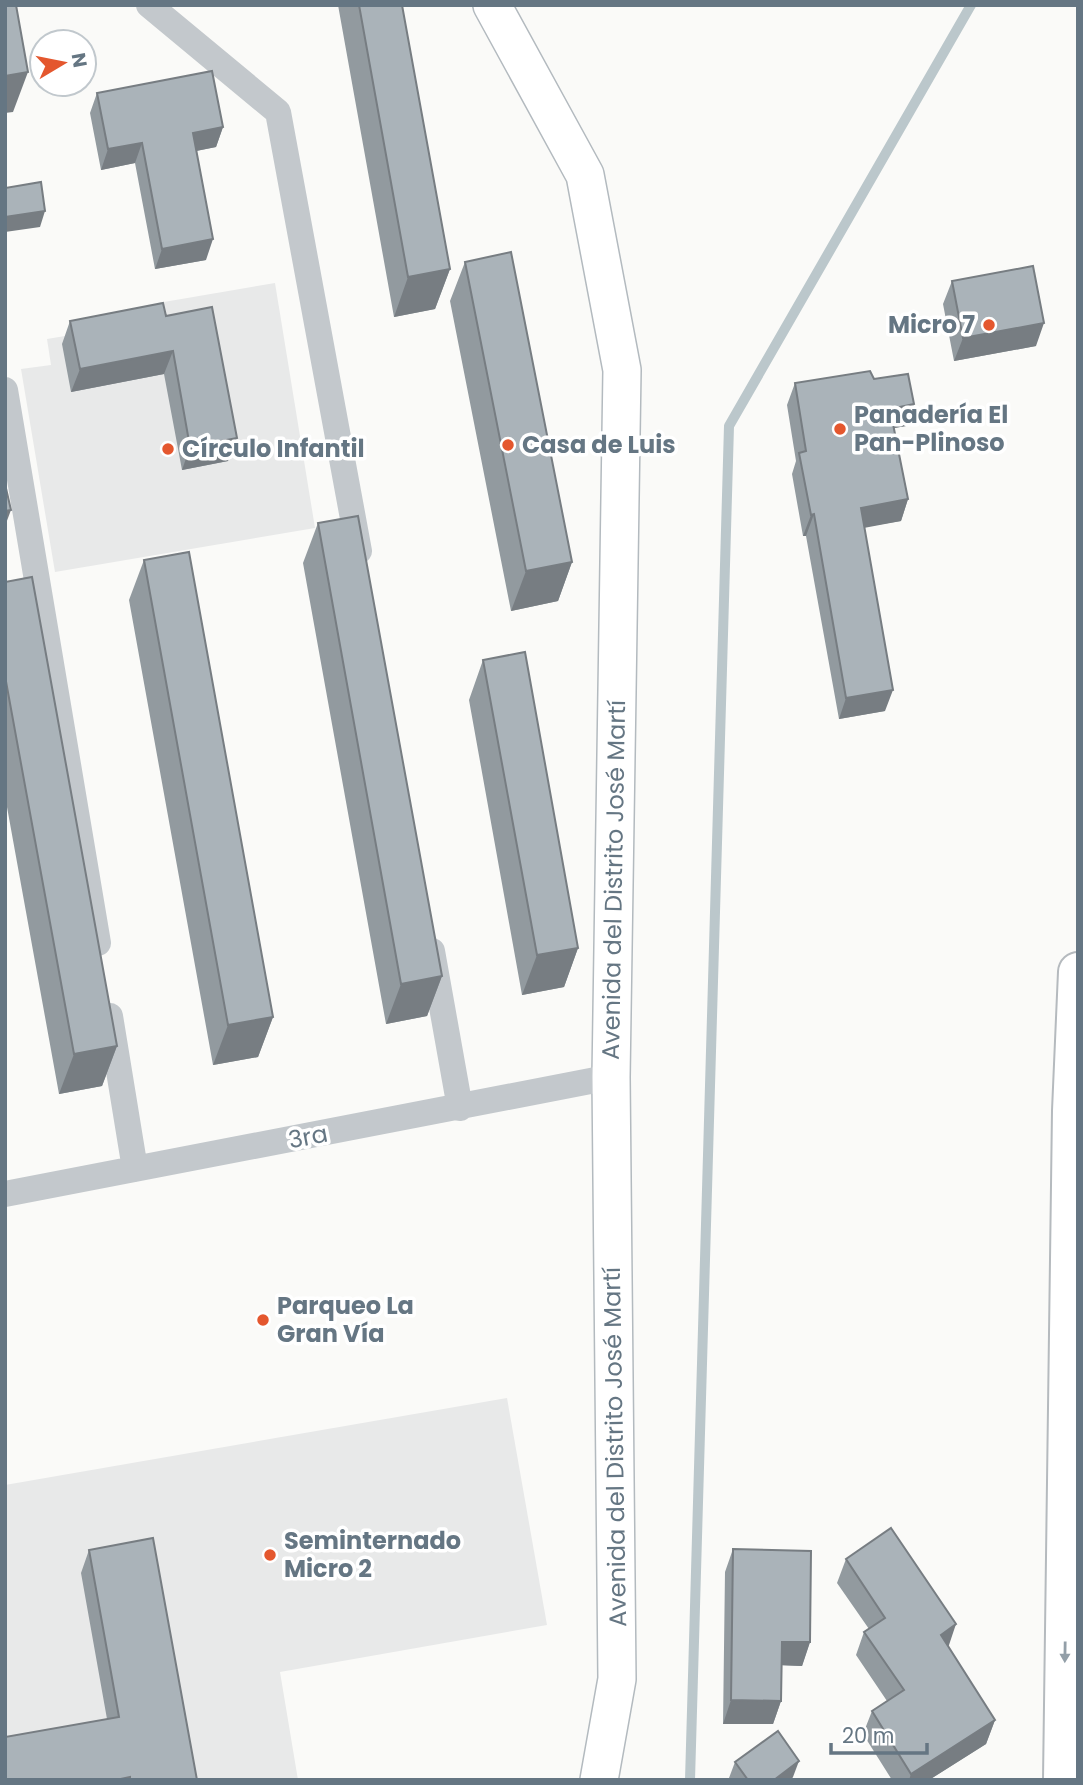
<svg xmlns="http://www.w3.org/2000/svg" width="1083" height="1785" font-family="Poppins,sans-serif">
<rect width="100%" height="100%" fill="#fafaf8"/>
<path fill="#e8e9e9" d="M 275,283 L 315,528 L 55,572 L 21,369 L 51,365 L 47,339 L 161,320 L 158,303 Z
M 507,1398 L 547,1625 L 280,1672 L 298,1780 L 5,1780 L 5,1485 Z"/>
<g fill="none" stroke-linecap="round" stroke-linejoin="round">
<path stroke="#bbc7cb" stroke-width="10" d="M 690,1780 L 729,426 L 971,5"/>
<g stroke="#b3babf" stroke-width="40">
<path id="secondary" d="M 492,5 L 585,175 L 622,370 L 611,1077 L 617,1679 L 599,1780"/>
</g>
<g stroke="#b5babe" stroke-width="42">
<path id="primary" d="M 1063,1780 L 1072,1111 L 1078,972"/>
</g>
<path stroke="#c3c8cc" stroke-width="26" d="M 149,5 L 278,112 L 359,551
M 5,390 L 98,943
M 432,951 L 460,1108
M 110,1016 L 135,1169
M 5,1194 L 611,1077"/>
<use href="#secondary" stroke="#fff" stroke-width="37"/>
<use href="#primary" stroke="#fff" stroke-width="38"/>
</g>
<path fill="#929a9f" d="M 338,5 L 402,5 L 450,269 L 435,309 L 394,317 Z
M 97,93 L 223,127 L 216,147 L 196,151 L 206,260 L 155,269 L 135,163 L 101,170 L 90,113 Z
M 465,262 L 572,562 L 558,601 L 511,611 L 450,301 Z
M 952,281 L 1036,346 L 954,361 L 943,304 Z
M 166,316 L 228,461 L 182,470 L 164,374 L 71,392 L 62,344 L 70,321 Z
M 795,383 L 914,404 L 906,426 L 894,428 L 908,499 L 901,521 L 864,527 L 885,711 L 839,719 L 806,536 L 803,536 L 792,474 L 796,461 L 787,405 Z
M 318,523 L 442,976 L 427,1016 L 386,1024 L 303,563 Z
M 144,560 L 273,1017 L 258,1057 L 213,1065 L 129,600 Z
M 5,582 L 117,1046 L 102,1086 L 59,1094 L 5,796 Z
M 483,660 L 578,948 L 564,987 L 522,995 L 469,700 Z
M 733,1549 L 810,1642 L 802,1666 L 782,1665 L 781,1701 L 773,1724 L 723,1724 L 725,1572 Z
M 89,1550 L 197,1780 L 5,1780 L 107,1719 L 81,1573 Z
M 846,1559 L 948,1646 L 995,1720 L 986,1744 L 929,1780 L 892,1780 L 863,1734 L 872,1711 L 887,1701 L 856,1655 L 864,1632 L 869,1629 L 837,1583 Z
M 735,1762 L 793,1777 L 790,1780 L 731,1780 L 729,1778 Z"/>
<path fill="#777d82" d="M 28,72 L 13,112 L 5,113 L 5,76 Z
M 223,127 L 216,147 L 186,153 L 193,133 Z
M 142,143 L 135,163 L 101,170 L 108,149 Z
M 45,211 L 40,227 L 5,232 L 5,217 Z
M 213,239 L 206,260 L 155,269 L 162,249 Z
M 450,269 L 435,309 L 394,317 L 408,277 Z
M 1044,323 L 1036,346 L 954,361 L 963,338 Z
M 173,351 L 164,374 L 71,392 L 80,369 Z
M 914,404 L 906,426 L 883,430 L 890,409 Z
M 237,438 L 228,461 L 182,470 L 190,447 Z
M 908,499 L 901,521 L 853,530 L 861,508 Z
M 11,510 L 5,526 L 5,511 Z
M 814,514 L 806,536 L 803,536 L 811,515 Z
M 572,562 L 558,601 L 511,611 L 526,571 Z
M 893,690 L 885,711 L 839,719 L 846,698 Z
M 578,948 L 564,987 L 522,995 L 537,955 Z
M 442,976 L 427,1016 L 386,1024 L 401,984 Z
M 273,1017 L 258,1057 L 213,1065 L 228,1025 Z
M 117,1046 L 102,1086 L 59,1094 L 74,1054 Z
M 956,1624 L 948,1648 L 941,1635 Z
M 782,1642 L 810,1642 L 802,1666 L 774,1665 Z
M 731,1700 L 781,1701 L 773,1724 L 723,1724 Z
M 995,1720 L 986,1744 L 929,1780 L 909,1780 L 911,1774 Z
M 799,1761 L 793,1777 L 790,1780 L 774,1780 Z"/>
<path fill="#aab3b9" stroke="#777d82" stroke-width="2" d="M 5,5 L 16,5 L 28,72 L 5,76 Z
M 359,5 L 402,5 L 450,269 L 408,277 Z
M 212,71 L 223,127 L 193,133 L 213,239 L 162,249 L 142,143 L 108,149 L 97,93 Z
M 41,182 L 45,211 L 5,217 L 5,188 Z
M 511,252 L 572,562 L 526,571 L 465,262 Z
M 1033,266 L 1044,323 L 963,338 L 952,281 Z
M 163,303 L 166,316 L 212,307 L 237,438 L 190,447 L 173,351 L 80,369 L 70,321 Z
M 870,371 L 874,379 L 908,374 L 914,404 L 890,409 L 908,499 L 861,508 L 893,690 L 846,698 L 814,514 L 811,515 L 799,453 L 806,451 L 795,383 Z
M 5,484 L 11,510 L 5,511 Z
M 358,516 L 442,976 L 401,984 L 318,523 Z
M 189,552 L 273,1017 L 228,1025 L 144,560 Z
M 32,577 L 117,1046 L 74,1054 L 5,676 L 5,582 Z
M 525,652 L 578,948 L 537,955 L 483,660 Z
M 891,1528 L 956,1624 L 941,1635 L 995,1720 L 911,1774 L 872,1711 L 904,1690 L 864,1632 L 885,1618 L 846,1559 Z
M 153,1538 L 197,1780 L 130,1780 L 130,1777 L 116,1780 L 5,1780 L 5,1737 L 119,1717 L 89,1550 Z
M 733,1549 L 811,1551 L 810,1642 L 782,1642 L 781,1701 L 731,1700 Z
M 778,1731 L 799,1761 L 774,1780 L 748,1780 L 735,1762 Z"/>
<defs><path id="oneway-solid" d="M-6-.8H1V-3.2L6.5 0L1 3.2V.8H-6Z" transform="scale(1.75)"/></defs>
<use fill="#939fa8" href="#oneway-solid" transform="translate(1065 1652) rotate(91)"/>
<g fill="#e4572e" stroke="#fff" stroke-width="2.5">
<circle cx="989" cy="325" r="7"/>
<circle cx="840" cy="429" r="7"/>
<circle cx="508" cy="445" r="7"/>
<circle cx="168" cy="449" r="7"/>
<circle cx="263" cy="1320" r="7"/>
<circle cx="270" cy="1555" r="7"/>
</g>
<g text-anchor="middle" stroke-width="7" stroke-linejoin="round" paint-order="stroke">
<g font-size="24" font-weight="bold" fill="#657683" stroke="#fff" text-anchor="start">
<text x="975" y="333" text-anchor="end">Micro 7</text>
<text x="854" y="423">Panadería El<tspan x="854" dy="28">Pan-Plinoso</tspan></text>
<text x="522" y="453">Casa de Luis</text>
<text x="182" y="457">Círculo Infantil</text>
<text x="277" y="1314">Parqueo La<tspan x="277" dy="28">Gran Vía</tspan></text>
<text x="284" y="1549">Seminternado<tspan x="284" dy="28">Micro 2</tspan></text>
</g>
<g font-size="24" fill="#657683" stroke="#fff">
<text transform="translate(614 880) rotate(-89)" y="8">Avenida del Distrito José Martí</text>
<text transform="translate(308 1137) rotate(-11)" y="8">3ra</text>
<text transform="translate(615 1447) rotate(-91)" y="8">Avenida del Distrito José Martí</text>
</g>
</g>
<rect width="1083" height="1785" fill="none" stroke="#657683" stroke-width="14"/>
<g transform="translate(63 63) rotate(80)"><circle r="33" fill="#ffffff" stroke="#c1c8cd" stroke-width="2"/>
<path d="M0-5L12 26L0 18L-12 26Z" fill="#e4572e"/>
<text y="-10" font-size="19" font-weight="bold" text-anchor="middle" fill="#657683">N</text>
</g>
<path d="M831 1743v10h96v-10" fill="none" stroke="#657683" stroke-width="3.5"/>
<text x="842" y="1743" font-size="21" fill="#657683" stroke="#ffffff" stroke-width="5" paint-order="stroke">20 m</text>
</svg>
